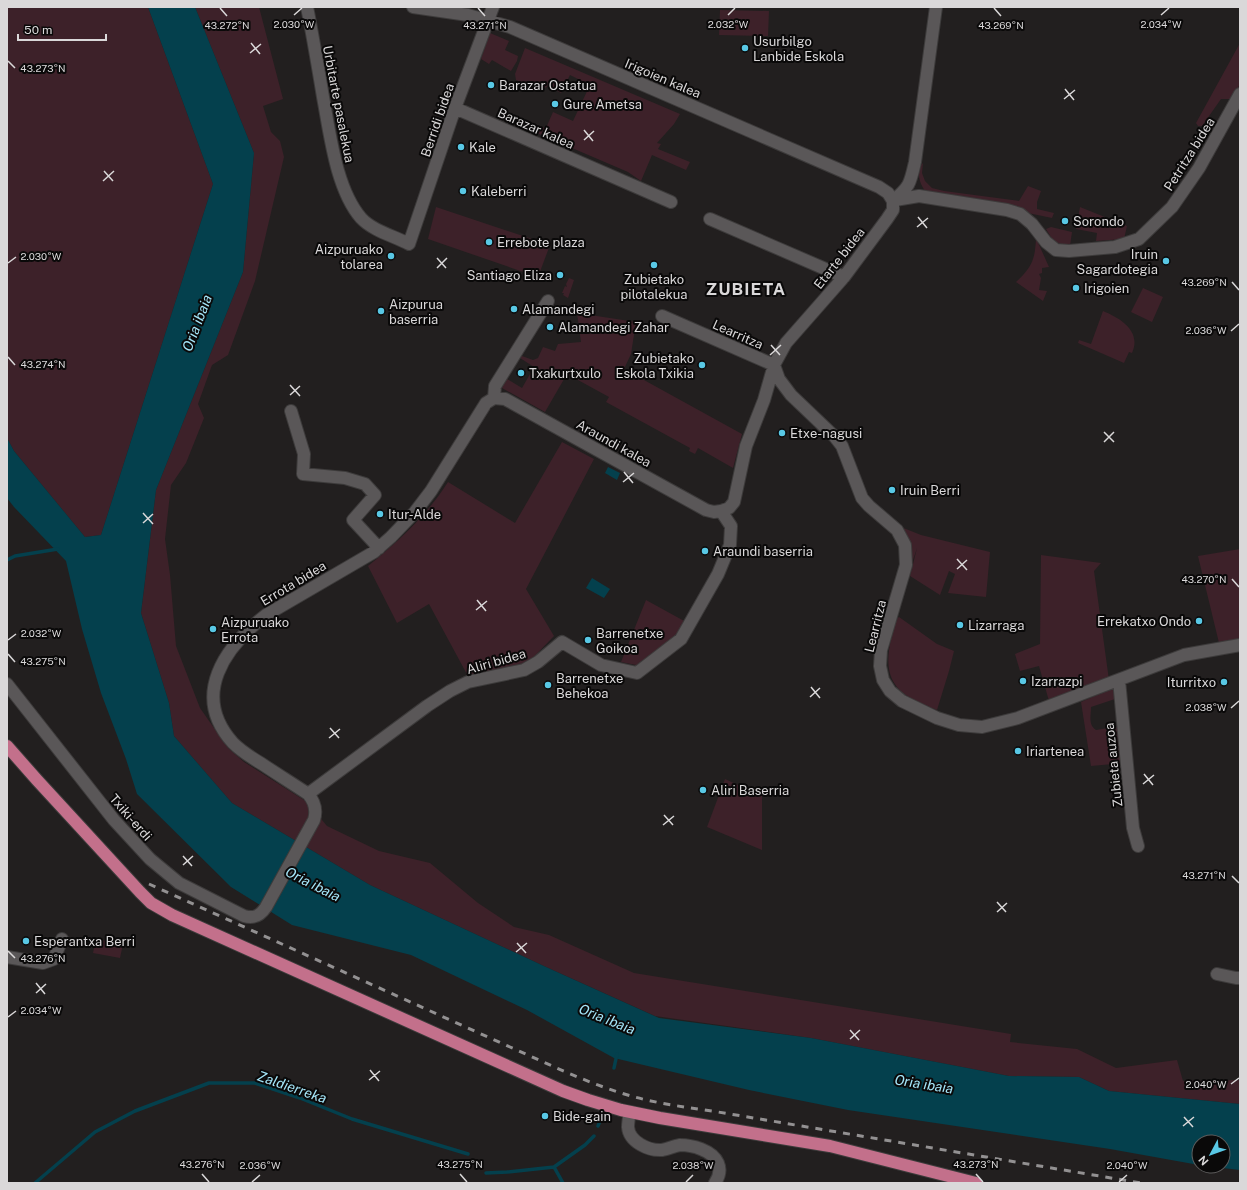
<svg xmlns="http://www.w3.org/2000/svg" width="1247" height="1190" font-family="'Public Sans',sans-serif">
<rect width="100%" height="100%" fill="#221f1f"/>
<path fill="#3d2129" d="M 7,7 L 148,7 L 213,184 L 101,535 L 85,537 L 14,451 L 7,438 Z
M 195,7 L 259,7 L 283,99 L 263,106 L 271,132 L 280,141 L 284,157 L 255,281 L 228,355 L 212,365 L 198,404 L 204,418 L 186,463 L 171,485 L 165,539 L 170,575 L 176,646 L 200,708 L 228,748 L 244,762 L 307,802 L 327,826 L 379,851 L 430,863 L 478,903 L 514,927 L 549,935 L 634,973 L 1011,1034 L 1010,1042 L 1077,1049 L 1116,1068 L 1177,1060 L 1183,1081 L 1240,1080 L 1240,1104 L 1109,1091 L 1079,1077 L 1009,1076 L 811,1038 L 655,1016 L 546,967 L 370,885 L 232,803 L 174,736 L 169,703 L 141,613 L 156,490 L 243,272 L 254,153 Z
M 720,10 L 769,11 L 768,36 L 719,35 Z
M 490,33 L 509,41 L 505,50 L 518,56 L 517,61 L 511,71 L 492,60 L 489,64 L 481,59 Z
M 1240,43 L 1240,84 L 1232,99 L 1221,99 L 1202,126 L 1198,126 L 1196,123 Z
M 525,48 L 680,114 L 674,124 L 657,143 L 661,144 L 658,149 L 690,162 L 686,170 L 652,155 L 641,181 L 628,172 L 516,124 L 518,122 L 546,128 L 553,112 L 573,121 L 590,85 L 570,75 L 561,93 L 548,86 L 541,90 L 516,80 L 515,74 Z
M 923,163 L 922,173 L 925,181 L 932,188 L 944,191 L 1019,201 L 1028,186 L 1041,191 L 1037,202 L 1037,209 L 1054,213 L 1052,218 L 926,192 C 920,185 915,171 923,163 Z
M 436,207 L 550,245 L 538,277 L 428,239 Z
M 1080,207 L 1127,226 L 1124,239 L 1096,241 L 1097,233 L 1076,229 Z
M 1051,227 L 1072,232 L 1070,246 L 1054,242 L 1046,229 Z
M 1036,238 L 1049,267 L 1042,268 L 1042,273 L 1039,274 L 1041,278 L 1039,290 L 1047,291 L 1043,301 L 1016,282 C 1032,267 1035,260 1036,238 Z
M 569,278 L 574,280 L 568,298 L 563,295 L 564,293 L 562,293 L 565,286 L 567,287 L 566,284 Z
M 1143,288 L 1163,297 L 1152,322 L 1131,312 Z
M 1103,311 C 1120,318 1142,331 1132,353 L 1129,352 L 1124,363 L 1078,343 L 1079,340 L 1091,344 Z
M 577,313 L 636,322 L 631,354 L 624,369 L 742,434 L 733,468 L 698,448 L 695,454 L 689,451 L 690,448 L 606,402 L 609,397 L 567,374 L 545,412 L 502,388 L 503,384 L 507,379 L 522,388 L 534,367 L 520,358 L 522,356 L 533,360 L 538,358 L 543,347 L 555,351 L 558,344 L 581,342 Z
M 562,442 L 594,459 L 526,589 L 554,636 L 525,666 L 469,678 L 429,604 L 397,623 L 368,566 C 399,541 427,515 448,482 L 515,523 Z
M 901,527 L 921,535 L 990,552 L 986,597 L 948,593 L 955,574 L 949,571 L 940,595 L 910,576 L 917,548 L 912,563 C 912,548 910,538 901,527 Z
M 1240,549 L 1240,639 L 1219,643 L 1198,556 Z
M 1041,555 L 1101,563 L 1094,571 L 1109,680 L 1049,701 L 1039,666 L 1020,671 L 1015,654 L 1040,644 Z
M 646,600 L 686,622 L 676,642 L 641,666 L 621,662 Z
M 899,617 L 937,644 L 954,651 L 949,671 L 937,710 C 929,707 921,704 914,700 C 878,682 888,650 896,619 Z
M 1113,688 L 1116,693 L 1115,699 L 1091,707 C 1091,716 1088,725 1096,730 L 1121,726 L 1124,763 L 1091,766 L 1081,702 Z
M 725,779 L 762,796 L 762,850 L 707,827 Z
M 96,939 L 123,944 L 120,958 L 93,953 Z"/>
<path fill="#04404d" d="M 148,7 L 195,7 L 254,153 L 243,272 L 156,490 L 141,613 L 169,703 L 174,736 L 232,803 L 370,885 L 546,967 L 659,1018 L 811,1038 L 1009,1076 L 1079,1077 L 1109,1091 L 1240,1104 L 1240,1170 L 1205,1166 L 1223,1166 L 1223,1142 L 1199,1142 L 1199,1165 L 1110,1149 L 848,1110 L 749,1090 L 614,1058 L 527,1010 L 411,955 L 292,925 L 231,887 L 137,794 L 126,759 L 101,693 L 82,629 L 66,561 L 14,507 L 7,498 L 7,438 L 14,451 L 85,537 L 101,535 L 213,184 Z
M 608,467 L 620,473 L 617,480 L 605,473 Z
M 592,578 L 610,589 L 604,598 L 586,588 Z"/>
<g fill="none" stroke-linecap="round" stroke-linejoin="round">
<path stroke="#04404d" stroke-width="3.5" d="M 7,560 L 15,556 L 58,549
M 614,1068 L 617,1054
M 598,1126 L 601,1118
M 554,1167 L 563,1183
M 486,1173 L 507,1172 L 554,1167 L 585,1145 L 594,1136
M 35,1183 L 95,1132 L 135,1111 L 209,1083 L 255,1083 L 300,1098 L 352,1119 L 468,1154"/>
<g stroke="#3d3b3b" stroke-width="14">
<path id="minor" d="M 307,7 C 313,37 318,67 323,97 C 330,134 336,189 361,218 C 373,231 394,236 409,244 L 455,108 L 493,7
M 413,7 L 468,15 L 510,27 L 879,187 L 888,193 L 893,201
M 455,108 L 671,202
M 895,200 L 919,196 L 1007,210 L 1020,214 L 1032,224 L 1046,242 L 1056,250 L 1069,251 L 1115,247 L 1139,239 L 1172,207 L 1199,168 L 1240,94
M 710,219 L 844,277
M 662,316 L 774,365 L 779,379 L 791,395 L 835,437 L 842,446 L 862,498 L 869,506 L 897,530 L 905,545 L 906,565 L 881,650 L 880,666 L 883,680 L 890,691 L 902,701 L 937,718 L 959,725 L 982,727 L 1018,718 L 1184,655 L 1240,645
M 494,398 L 505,399 L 706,510 L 714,512 L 721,511 L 729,508 L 734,502 L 746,446 L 764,400 L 774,365 L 786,343 L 844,277 L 887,219 L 893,210 L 893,201 C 910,186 910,184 915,162 L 936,7
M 291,411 L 304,454 L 303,474 L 345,478 L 365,484 L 375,495 L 353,520 L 379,548
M 1119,680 L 1133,828 L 1138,846
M 7,684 L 114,820 L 150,859 L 179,883 L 244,916 C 254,919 260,916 266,907 L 314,820 C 317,810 315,802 308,794 C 293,784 277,774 262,764 C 252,758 241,751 233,743 C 190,695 225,647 266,615 L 374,552 L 391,537 L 415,512 L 431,491 L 486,403 L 494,398 L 495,386 L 548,301
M 308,794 L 427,706 L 450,691 L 468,682 L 524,670 L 538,662 L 562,642 L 601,665 L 637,673 L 681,639 L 718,574 L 730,545 L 731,526 L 721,511
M 7,957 L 43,963 L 54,959 L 62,939
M 1217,974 L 1236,978 L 1240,978
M 630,1112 C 629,1117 628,1123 628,1127 C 629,1142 649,1151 662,1150 C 668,1149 674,1146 680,1145 C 692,1145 712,1150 718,1163 C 721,1170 719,1177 715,1183"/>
</g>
<g stroke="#3d3b3b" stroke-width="14">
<path id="highway" d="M 7,746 L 37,780 L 140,892 L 151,903 L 172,915 L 563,1091 L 588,1100 L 621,1110 L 660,1118 L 830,1146 L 976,1183"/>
</g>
<use href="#minor" stroke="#5a5758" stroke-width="12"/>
<use href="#highway" stroke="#c3708b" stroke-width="12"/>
<path stroke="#939192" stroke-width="3" stroke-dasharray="7 7" stroke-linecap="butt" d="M 149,884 L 510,1047 C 546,1063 581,1080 618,1092 C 651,1103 684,1107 718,1112 L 1141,1183"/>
</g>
<path fill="none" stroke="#dad8d9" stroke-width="1.5" d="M 220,8 L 227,16M 478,8 L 485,16M 994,8 L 1001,16M 294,15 L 302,8M 728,15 L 735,8M 1161,15 L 1169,8M 251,43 L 260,54M 250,53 L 261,44M 8,61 L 15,68M 1065,89 L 1074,100M 1064,99 L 1075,90M 584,130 L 593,141M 584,140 L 594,131M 104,171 L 113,181M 103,181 L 114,171M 918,217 L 927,228M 917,227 L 928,218M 437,258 L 446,268M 8,263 L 16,257M 437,268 L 447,258M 1232,282 L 1239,290M 1231,331 L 1239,324M 771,345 L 780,355M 770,355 L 781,345M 8,357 L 15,365M 290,385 L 300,396M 290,395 L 300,386M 1104,432 L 1114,442M 1104,442 L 1114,432M 624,472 L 633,483M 623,482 L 634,473M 143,513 L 153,524M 143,523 L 153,514M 957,559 L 967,570M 957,569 L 967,560M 1232,579 L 1239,587M 477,600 L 486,611M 476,610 L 487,601M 8,640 L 16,634M 8,654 L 15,662M 811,687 L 820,698M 810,697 L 820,688M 1231,708 L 1239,701M 330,728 L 339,738M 329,738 L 340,729M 1144,774 L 1153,785M 1143,784 L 1154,775M 664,815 L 673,825M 663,825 L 674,816M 183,856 L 192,866M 183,865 L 193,856M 1232,876 L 1239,883M 997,902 L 1006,912M 997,912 L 1007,903M 517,943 L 526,953M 8,951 L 15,958M 516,952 L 527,943M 36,983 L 45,994M 36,993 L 46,984M 8,1017 L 16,1011M 850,1030 L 859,1040M 850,1039 L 860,1030M 370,1070 L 379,1081M 369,1080 L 380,1071M 1231,1084 L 1239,1078M 1184,1117 L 1193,1127M 1183,1126 L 1194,1117M 202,1174 L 209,1182M 460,1174 L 467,1182M 976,1174 L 983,1182M 252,1182 L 260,1175M 686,1182 L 693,1175M 1119,1182 L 1127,1175"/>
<g fill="#59c8e5" stroke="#0a0909" stroke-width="1.5">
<circle cx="745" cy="48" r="4"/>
<circle cx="491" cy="85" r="4"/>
<circle cx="555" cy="104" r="4"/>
<circle cx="461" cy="147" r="4"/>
<circle cx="463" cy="191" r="4"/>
<circle cx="1065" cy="221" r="4"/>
<circle cx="489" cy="242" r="4"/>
<circle cx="391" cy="256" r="4"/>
<circle cx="1166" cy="261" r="4"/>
<circle cx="654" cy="265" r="4"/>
<circle cx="560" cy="275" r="4"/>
<circle cx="1076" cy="288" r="4"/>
<circle cx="514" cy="309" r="4"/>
<circle cx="381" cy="311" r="4"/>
<circle cx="550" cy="327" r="4"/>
<circle cx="702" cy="365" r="4"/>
<circle cx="521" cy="373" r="4"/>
<circle cx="782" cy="433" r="4"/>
<circle cx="892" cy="490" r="4"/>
<circle cx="380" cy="514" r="4"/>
<circle cx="705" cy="551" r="4"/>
<circle cx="1199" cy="621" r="4"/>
<circle cx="960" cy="625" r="4"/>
<circle cx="213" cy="629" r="4"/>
<circle cx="588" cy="640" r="4"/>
<circle cx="1023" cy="681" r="4"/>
<circle cx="1224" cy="682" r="4"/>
<circle cx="548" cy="685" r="4"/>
<circle cx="1018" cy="751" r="4"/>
<circle cx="703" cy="790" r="4"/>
<circle cx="26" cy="941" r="4"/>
<circle cx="545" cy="1116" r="4"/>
</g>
<g text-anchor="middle" stroke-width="4" stroke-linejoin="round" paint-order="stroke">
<g font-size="13" fill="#dad8d9" stroke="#0a0909" text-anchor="start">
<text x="753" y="46">Usurbilgo<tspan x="753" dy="15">Lanbide Eskola</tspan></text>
<text x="499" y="90">Barazar Ostatua</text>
<text x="563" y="109">Gure Ametsa</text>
<text x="469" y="152">Kale</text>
<text x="471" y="196">Kaleberri</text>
<text x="1073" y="226">Sorondo</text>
<text x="497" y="247">Errebote plaza</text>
<text x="383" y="254" text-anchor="end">Aizpuruako<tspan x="383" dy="15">tolarea</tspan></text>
<text x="1158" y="259" text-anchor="end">Iruin<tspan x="1158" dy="15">Sagardotegia</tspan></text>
<text x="552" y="280" text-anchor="end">Santiago Eliza</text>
<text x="654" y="284" text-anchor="middle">Zubietako<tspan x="654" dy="15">pilotalekua</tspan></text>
<text x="1084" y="293">Irigoien</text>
<text x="389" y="309">Aizpurua<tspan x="389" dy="15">baserria</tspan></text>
<text x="522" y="314">Alamandegi</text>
<text x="558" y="332">Alamandegi Zahar</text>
<text x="694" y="363" text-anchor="end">Zubietako<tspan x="694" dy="15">Eskola Txikia</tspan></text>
<text x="529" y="378">Txakurtxulo</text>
<text x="790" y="438">Etxe-nagusi</text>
<text x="900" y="495">Iruin Berri</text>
<text x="388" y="519">Itur-Alde</text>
<text x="713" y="556">Araundi baserria</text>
<text x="1191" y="626" text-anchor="end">Errekatxo Ondo</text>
<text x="221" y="627">Aizpuruako<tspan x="221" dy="15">Errota</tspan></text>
<text x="968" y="630">Lizarraga</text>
<text x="596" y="638">Barrenetxe<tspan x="596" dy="15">Goikoa</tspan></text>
<text x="556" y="683">Barrenetxe<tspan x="556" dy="15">Behekoa</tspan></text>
<text x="1031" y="686">Izarrazpi</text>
<text x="1216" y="687" text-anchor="end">Iturritxo</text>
<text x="1026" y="756">Iriartenea</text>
<text x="711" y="795">Aliri Baserria</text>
<text x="34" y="946">Esperantxa Berri</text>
<text x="553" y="1121">Bide-gain</text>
</g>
<g font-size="13" fill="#dad8d9" stroke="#0a0909">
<text transform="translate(663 78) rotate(23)" y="5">Irigoien kalea</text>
<text transform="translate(339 104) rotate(79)" y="5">Urbitarte pasalekua</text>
<text transform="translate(437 120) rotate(-71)" y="5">Berridi bidea</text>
<text transform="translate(536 128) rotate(24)" y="5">Barazar kalea</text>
<text transform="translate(1189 154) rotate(-58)" y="5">Petritza bidea</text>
<text transform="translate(839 258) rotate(-52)" y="5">Etarte bidea</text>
<text transform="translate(738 334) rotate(24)" y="5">Learritza</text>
<text transform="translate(614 443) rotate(29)" y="5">Araundi kalea</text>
<text transform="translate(293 583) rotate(-31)" y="5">Errota bidea</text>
<text transform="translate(875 626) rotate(-76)" y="5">Learritza</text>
<text transform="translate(496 661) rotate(-16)" y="5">Aliri bidea</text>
<text transform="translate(1113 765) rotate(-96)" y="5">Zubieta auzoa</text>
<text transform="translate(131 817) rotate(49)" y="5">Txiki-erdi</text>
</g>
<g font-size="14" font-style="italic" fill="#a5e7fa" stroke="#0a0909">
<text transform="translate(197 323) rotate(-69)" y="5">Oria ibaia</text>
<text transform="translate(313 884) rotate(27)" y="5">Oria ibaia</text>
<text transform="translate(607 1019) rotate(22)" y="5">Oria ibaia</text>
<text transform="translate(924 1084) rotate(9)" y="5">Oria ibaia</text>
<text transform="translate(292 1087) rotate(19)" y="5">Zaldierreka</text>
</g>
<g font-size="17" font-weight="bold" letter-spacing="1" fill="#dad8d9" stroke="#0a0909">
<text x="746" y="295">ZUBIETA</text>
</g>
</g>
<g font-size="10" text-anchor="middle" fill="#dad8d9" stroke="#0a0909" stroke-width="4" stroke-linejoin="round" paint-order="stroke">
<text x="294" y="28">2.030°W</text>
<text x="728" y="28">2.032°W</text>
<text x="1161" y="28">2.034°W</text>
<text x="227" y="29">43.272°N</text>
<text x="485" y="29">43.271°N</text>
<text x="1001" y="29">43.269°N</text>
<text x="43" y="72">43.273°N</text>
<text x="41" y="260">2.030°W</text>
<text x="1204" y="286">43.269°N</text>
<text x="1206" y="334">2.036°W</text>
<text x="43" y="368">43.274°N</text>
<text x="1204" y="583">43.270°N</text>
<text x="41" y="637">2.032°W</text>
<text x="43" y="665">43.275°N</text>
<text x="1206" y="711">2.038°W</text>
<text x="1204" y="879">43.271°N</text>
<text x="43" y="962">43.276°N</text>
<text x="41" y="1014">2.034°W</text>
<text x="1206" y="1088">2.040°W</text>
<text x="202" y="1168">43.276°N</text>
<text x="460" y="1168">43.275°N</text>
<text x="976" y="1168">43.273°N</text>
<text x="260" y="1169">2.036°W</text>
<text x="693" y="1169">2.038°W</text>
<text x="1127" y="1169">2.040°W</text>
</g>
<rect width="1247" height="1190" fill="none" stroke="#dad8d9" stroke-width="16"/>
<g transform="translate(1211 1154) rotate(229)"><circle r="19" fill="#0a0909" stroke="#5d5c5c"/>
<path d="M0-3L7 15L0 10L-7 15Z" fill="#59c8e5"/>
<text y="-6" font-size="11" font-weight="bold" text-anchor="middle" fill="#dad8d9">N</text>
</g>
<path d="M18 34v6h88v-6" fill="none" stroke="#dad8d9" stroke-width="2"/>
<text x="24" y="34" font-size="12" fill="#dad8d9" stroke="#0a0909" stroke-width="3" paint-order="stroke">50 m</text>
</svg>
